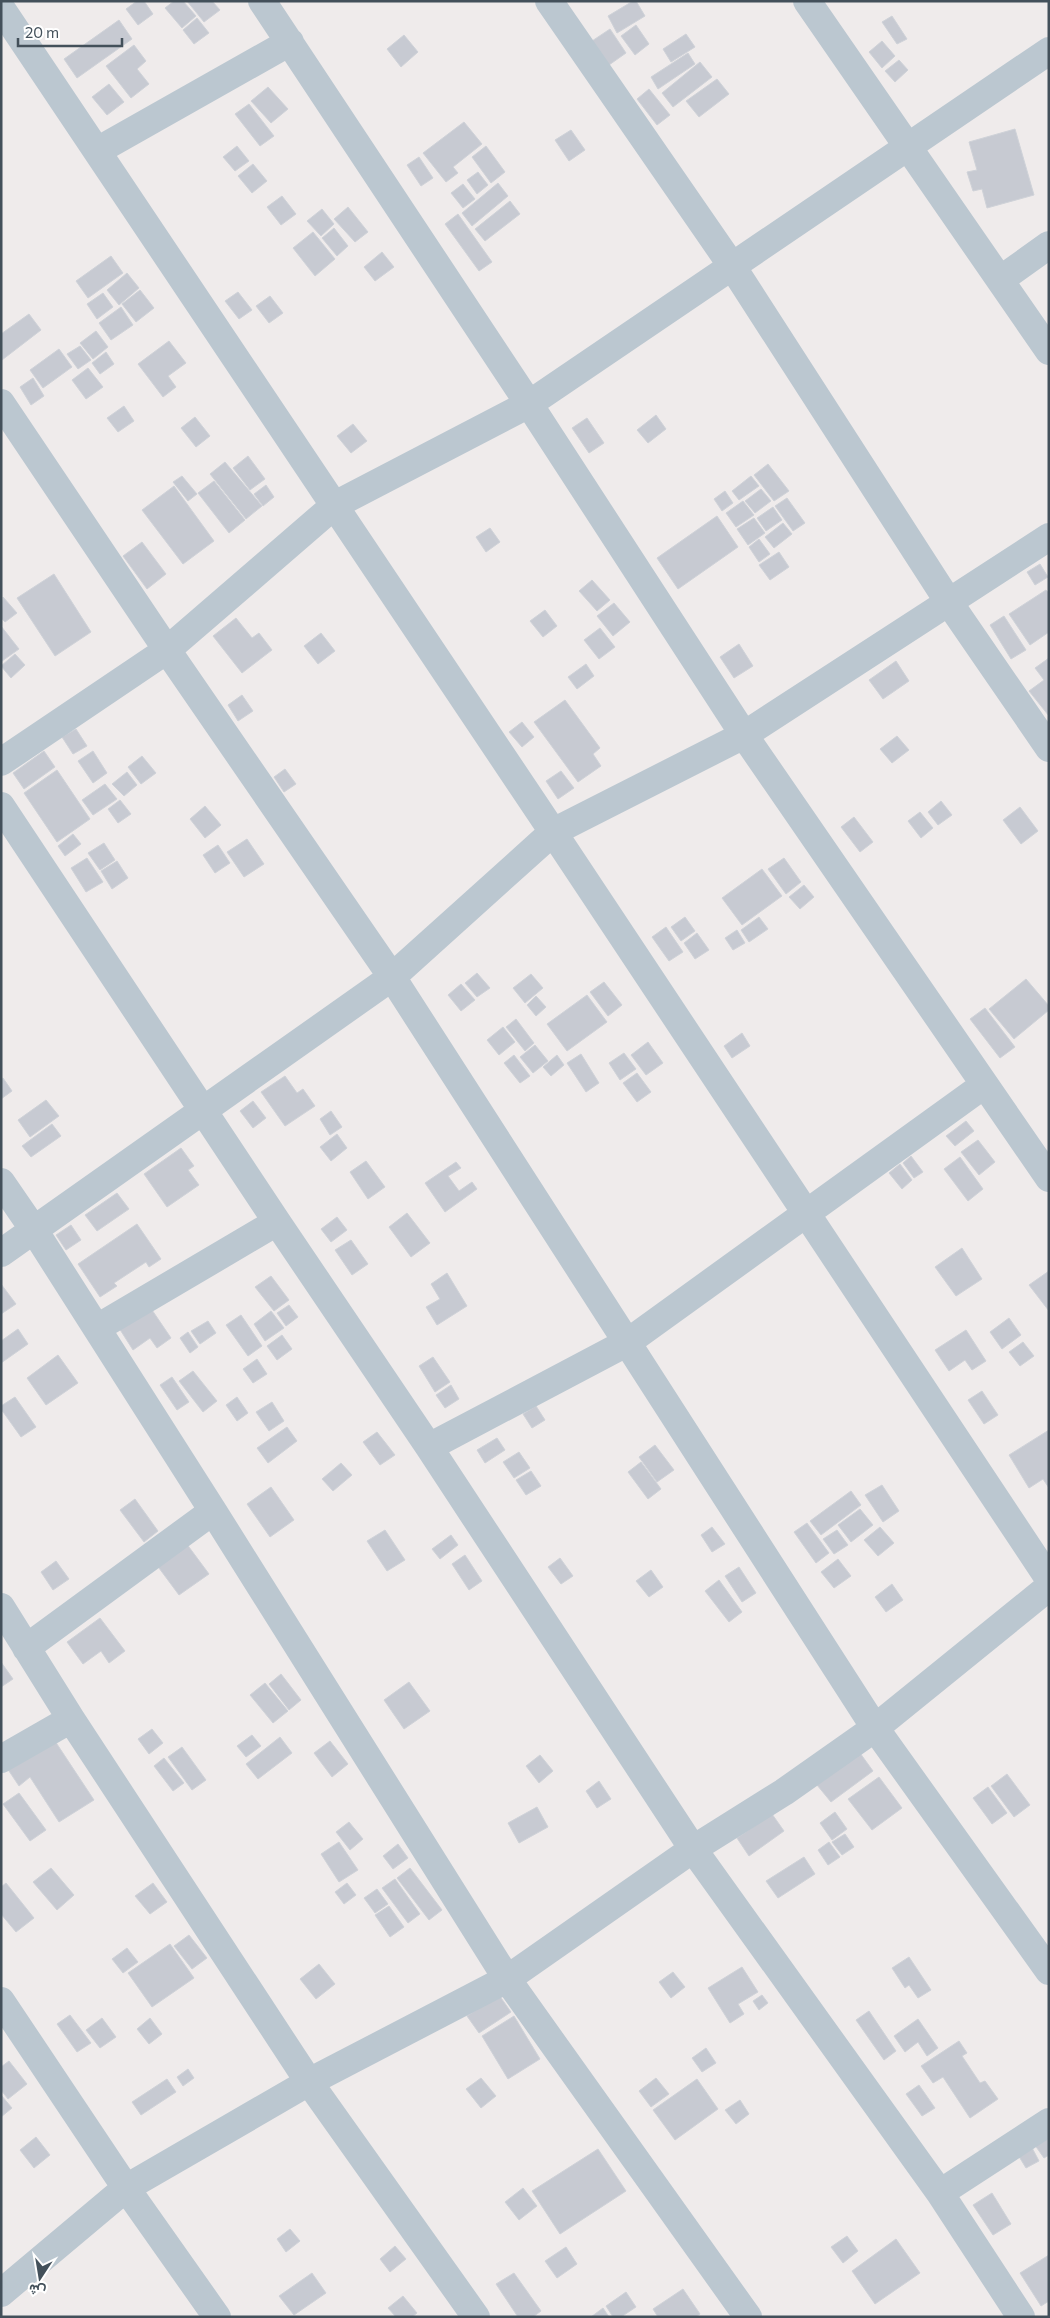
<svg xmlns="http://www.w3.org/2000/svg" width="1050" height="2318" font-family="Commissioner,Vazirmatn,sans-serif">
<rect width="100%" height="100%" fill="#efebeb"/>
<path fill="#c7cad2" stroke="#cfd2d8" d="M 137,1 L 144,1 L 153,14 L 138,25 L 126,9 Z
M 174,1 L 183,1 L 196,16 L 182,28 L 165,8 Z
M 187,1 L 212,1 L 220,10 L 204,22 Z
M 633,1 L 636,1 L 645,16 L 617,33 L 608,16 Z
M 892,16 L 907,39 L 897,44 L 882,22 Z
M 197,18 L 209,33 L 194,44 L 183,30 Z
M 119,20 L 132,39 L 77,78 L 64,59 Z
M 636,25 L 649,44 L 635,55 L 621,36 Z
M 610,29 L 626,53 L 609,65 L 592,41 Z
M 686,34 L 695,47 L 671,62 L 663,49 Z
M 404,35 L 418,52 L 401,67 L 387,49 Z
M 882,41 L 895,56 L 882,68 L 869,52 Z
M 134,45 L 146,61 L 137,69 L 149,84 L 131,98 L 106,66 Z
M 688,53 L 695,64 L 658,89 L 651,77 Z
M 899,60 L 908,70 L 895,82 L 885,71 Z
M 700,62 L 712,77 L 673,107 L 662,93 Z
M 717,79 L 729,94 L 699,117 L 686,101 Z
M 109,84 L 124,102 L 107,115 L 92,97 Z
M 268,87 L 288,109 L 271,123 L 251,101 Z
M 649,89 L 670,115 L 657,125 L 637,99 Z
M 249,104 L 274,136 L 260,146 L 235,114 Z
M 464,122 L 482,144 L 453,167 L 458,173 L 446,182 L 423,153 Z
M 1015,129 L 1034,195 L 987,208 L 982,189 L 973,191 L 967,172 L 977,170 L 969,142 Z
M 571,130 L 585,150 L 569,161 L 555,140 Z
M 237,146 L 249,161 L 235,171 L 223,157 Z
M 486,146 L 505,172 L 491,183 L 472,157 Z
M 419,157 L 433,178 L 421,186 L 407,165 Z
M 253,164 L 267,181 L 252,193 L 238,176 Z
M 478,172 L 488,185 L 477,194 L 467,180 Z
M 498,183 L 508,196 L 472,226 L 462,213 Z
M 463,184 L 475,199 L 463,208 L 451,193 Z
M 282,196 L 296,214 L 281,225 L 267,207 Z
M 510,201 L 520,214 L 485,241 L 475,229 Z
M 348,207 L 368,232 L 355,242 L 334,219 Z
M 322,209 L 334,224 L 321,236 L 307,221 Z
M 458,214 L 492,262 L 479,271 L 445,224 Z
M 334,228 L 348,246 L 337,256 L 322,238 Z
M 313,232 L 335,259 L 315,276 L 293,248 Z
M 382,252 L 394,267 L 375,281 L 364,267 Z
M 111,256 L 123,273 L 88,298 L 76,281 Z
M 127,273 L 139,288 L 119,305 L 107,290 Z
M 140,290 L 154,308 L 136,322 L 122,304 Z
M 238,292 L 252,310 L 239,319 L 225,301 Z
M 103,293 L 113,307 L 97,319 L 87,304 Z
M 270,296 L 283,313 L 269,323 L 256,306 Z
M 121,307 L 133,325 L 111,340 L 99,323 Z
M 29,314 L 41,330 L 2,360 L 1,334 Z
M 96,331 L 108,347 L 93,359 L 80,343 Z
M 169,341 L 186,363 L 168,376 L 176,387 L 163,397 L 138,364 Z
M 80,346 L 91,360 L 78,369 L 67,354 Z
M 59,349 L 72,367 L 43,388 L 30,370 Z
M 106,352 L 114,364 L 100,374 L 92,363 Z
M 88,368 L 103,387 L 86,399 L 72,380 Z
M 33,378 L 44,396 L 31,405 L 20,387 Z
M 124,406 L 134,421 L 118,432 L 107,418 Z
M 656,415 L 666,429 L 648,443 L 637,430 Z
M 195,417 L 210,436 L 196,447 L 181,428 Z
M 587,418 L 604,443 L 589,453 L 572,428 Z
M 353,424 L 367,441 L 351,453 L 337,436 Z
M 248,456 L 265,479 L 250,490 L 233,468 Z
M 225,462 L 262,506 L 246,519 L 210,474 Z
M 768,464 L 789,491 L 774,501 L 754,475 Z
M 182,476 L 197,494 L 188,501 L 173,482 Z
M 751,476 L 759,486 L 739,500 L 732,491 Z
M 214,481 L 245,520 L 229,533 L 198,493 Z
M 266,485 L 274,497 L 263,506 L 254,494 Z
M 174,486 L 214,541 L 183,564 L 142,510 Z
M 761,489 L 771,501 L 755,513 L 745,501 Z
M 725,491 L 733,503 L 722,511 L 714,499 Z
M 787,498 L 805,523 L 793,531 L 775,506 Z
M 743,501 L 754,515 L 736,527 L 726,513 Z
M 773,507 L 782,520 L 766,531 L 757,518 Z
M 717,516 L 738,547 L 678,589 L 657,558 Z
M 754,518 L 765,533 L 748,545 L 737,529 Z
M 783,523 L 792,534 L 774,548 L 765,537 Z
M 490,528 L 500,542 L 486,552 L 476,537 Z
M 759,539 L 770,554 L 759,562 L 749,547 Z
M 142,542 L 166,574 L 147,589 L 123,556 Z
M 779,552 L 789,567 L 770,580 L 759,565 Z
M 1040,564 L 1048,577 L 1035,585 L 1027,572 Z
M 54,574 L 91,632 L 55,656 L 17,598 Z
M 592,580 L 610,600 L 597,611 L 579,591 Z
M 1046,590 L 1049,593 L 1049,632 L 1030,645 L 1009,614 Z
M 3,597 L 17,613 L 5,622 L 1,618 Z
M 614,603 L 630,622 L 613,636 L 597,616 Z
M 545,610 L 557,626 L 543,637 L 530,621 Z
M 1004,616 L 1026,650 L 1011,659 L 990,625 Z
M 236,618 L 252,638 L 259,633 L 272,650 L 242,673 L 213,636 Z
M 1,626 L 19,649 L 2,661 L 1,660 Z
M 600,628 L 615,647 L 599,659 L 584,640 Z
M 321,633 L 335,651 L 318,664 L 304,646 Z
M 739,644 L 753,666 L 734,678 L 720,657 Z
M 15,654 L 25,665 L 11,678 L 1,666 Z
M 1049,658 L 1049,716 L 1029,691 L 1044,680 L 1035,668 Z
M 896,661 L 909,681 L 883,699 L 869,680 Z
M 586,664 L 594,676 L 577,689 L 568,677 Z
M 242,695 L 253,711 L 238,721 L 228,705 Z
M 565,700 L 600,748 L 593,754 L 601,766 L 578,782 L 534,722 Z
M 522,722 L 534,737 L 522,747 L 509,732 Z
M 76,729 L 87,746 L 73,754 L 62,737 Z
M 897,736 L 909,750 L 892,763 L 880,749 Z
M 44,751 L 55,767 L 24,789 L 13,773 Z
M 93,751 L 107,773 L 93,783 L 78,761 Z
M 142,756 L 156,773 L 141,784 L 128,767 Z
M 285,769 L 296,784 L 284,792 L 274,777 Z
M 57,770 L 90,819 L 57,842 L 24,793 Z
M 561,771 L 574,788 L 558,799 L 546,781 Z
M 127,772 L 137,785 L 124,796 L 112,784 Z
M 105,784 L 117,799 L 93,815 L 82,800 Z
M 120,800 L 131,814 L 118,823 L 108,809 Z
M 941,801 L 952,815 L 938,825 L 928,812 Z
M 205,806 L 221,825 L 205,838 L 190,819 Z
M 1020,807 L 1038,831 L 1021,844 L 1003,820 Z
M 920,812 L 933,828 L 921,838 L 908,821 Z
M 854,817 L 873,842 L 860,852 L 841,827 Z
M 73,834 L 81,844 L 65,856 L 58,846 Z
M 247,839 L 264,864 L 244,877 L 227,852 Z
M 104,843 L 115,860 L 100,870 L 88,853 Z
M 218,845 L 230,863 L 215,873 L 203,855 Z
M 87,858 L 103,882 L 86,892 L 71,868 Z
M 784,858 L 801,882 L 786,894 L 768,869 Z
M 117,861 L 128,878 L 112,889 L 101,871 Z
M 762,869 L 782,896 L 742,925 L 722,898 Z
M 804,885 L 814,897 L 800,909 L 789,897 Z
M 685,917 L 695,931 L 681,941 L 671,927 Z
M 759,917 L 768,929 L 749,942 L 741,930 Z
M 666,927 L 683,952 L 669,961 L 652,937 Z
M 737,930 L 745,943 L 733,950 L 725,938 Z
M 697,933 L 709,950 L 695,959 L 684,943 Z
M 477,973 L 490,988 L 477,997 L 465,983 Z
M 531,974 L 543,988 L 525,1003 L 513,988 Z
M 1026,979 L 1049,1006 L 1049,1010 L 1014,1039 L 989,1009 Z
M 604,982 L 622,1005 L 608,1016 L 590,992 Z
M 461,984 L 475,1000 L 461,1011 L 448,995 Z
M 587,995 L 607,1022 L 567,1051 L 547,1024 Z
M 536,996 L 546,1007 L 536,1016 L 527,1005 Z
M 985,1008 L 1015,1047 L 1000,1058 L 970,1019 Z
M 516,1019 L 534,1043 L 525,1051 L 506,1027 Z
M 503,1027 L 515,1042 L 499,1055 L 487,1040 Z
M 742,1033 L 750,1046 L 732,1058 L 724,1046 Z
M 648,1042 L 663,1063 L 646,1075 L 631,1055 Z
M 535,1045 L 548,1061 L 533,1073 L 520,1057 Z
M 624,1053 L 636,1069 L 620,1080 L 609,1063 Z
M 581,1054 L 599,1083 L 586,1092 L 567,1063 Z
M 514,1055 L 530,1076 L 520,1083 L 504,1063 Z
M 557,1055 L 564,1065 L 551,1076 L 543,1067 Z
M 637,1073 L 651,1092 L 637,1102 L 623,1083 Z
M 285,1076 L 297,1093 L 303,1089 L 315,1106 L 285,1126 L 261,1092 Z
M 3,1078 L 12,1091 L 1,1099 L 1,1079 Z
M 46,1100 L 59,1116 L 30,1137 L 18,1120 Z
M 253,1101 L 266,1118 L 253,1128 L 240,1111 Z
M 331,1111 L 342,1127 L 330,1135 L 320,1119 Z
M 966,1121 L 974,1131 L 955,1146 L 946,1136 Z
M 52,1124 L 61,1136 L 31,1157 L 22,1146 Z
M 337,1134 L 347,1148 L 331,1161 L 320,1147 Z
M 978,1140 L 995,1162 L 979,1175 L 961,1152 Z
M 181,1148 L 194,1166 L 188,1170 L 199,1185 L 167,1207 L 144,1174 Z
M 911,1156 L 923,1172 L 914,1178 L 903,1163 Z
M 960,1157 L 983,1189 L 968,1201 L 944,1169 Z
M 366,1161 L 385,1187 L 368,1199 L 350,1172 Z
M 456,1162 L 461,1168 L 448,1176 L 459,1191 L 472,1182 L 477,1189 L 445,1212 L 425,1183 Z
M 900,1164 L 912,1180 L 902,1189 L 889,1173 Z
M 117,1193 L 129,1209 L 97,1231 L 85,1215 Z
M 407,1213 L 430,1243 L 411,1257 L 389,1227 Z
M 337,1217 L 347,1230 L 331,1242 L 321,1229 Z
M 137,1224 L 161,1259 L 149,1267 L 146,1262 L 114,1283 L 117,1286 L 100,1297 L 78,1264 Z
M 71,1225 L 81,1240 L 66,1250 L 56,1235 Z
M 351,1240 L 368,1264 L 352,1275 L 335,1250 Z
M 962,1248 L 982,1279 L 956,1296 L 935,1267 Z
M 1049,1271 L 1049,1311 L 1029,1285 Z
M 447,1273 L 467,1306 L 437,1325 L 426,1307 L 440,1299 L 431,1284 Z
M 271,1276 L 289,1300 L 274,1311 L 255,1287 Z
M 1,1284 L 16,1304 L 1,1314 Z
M 289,1305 L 298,1317 L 286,1326 L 277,1313 Z
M 150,1307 L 171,1338 L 157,1348 L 150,1338 L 133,1350 L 119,1328 Z
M 271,1311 L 284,1328 L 265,1341 L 254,1324 Z
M 241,1315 L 262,1346 L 248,1356 L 226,1325 Z
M 1009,1318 L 1021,1335 L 1002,1349 L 990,1332 Z
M 208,1321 L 216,1333 L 200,1344 L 191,1331 Z
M 18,1329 L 28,1344 L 1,1363 L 1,1341 Z
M 966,1330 L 986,1361 L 972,1370 L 965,1360 L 949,1371 L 935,1350 Z
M 188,1332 L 198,1347 L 190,1353 L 180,1338 Z
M 282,1335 L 292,1349 L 277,1360 L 267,1346 Z
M 1023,1342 L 1034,1356 L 1020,1366 L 1009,1352 Z
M 58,1355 L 78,1383 L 46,1405 L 27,1378 Z
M 433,1357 L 450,1382 L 435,1392 L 419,1366 Z
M 257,1359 L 267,1374 L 253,1383 L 243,1369 Z
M 193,1371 L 217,1401 L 203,1412 L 179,1381 Z
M 172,1377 L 189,1402 L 177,1410 L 160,1385 Z
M 451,1385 L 459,1399 L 445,1408 L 436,1395 Z
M 982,1391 L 998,1415 L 984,1424 L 968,1400 Z
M 15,1397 L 36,1427 L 21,1437 L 1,1409 L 1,1406 Z
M 237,1397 L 248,1413 L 237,1421 L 226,1405 Z
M 272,1402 L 284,1421 L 269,1431 L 256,1412 Z
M 536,1406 L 545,1420 L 532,1428 L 523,1414 Z
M 287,1427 L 297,1441 L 268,1463 L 257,1448 Z
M 1049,1430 L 1049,1488 L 1043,1479 L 1029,1488 L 1009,1455 Z
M 377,1432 L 395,1455 L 380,1465 L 363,1442 Z
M 497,1438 L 505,1450 L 485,1463 L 477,1450 Z
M 655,1445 L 674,1470 L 657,1482 L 639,1457 Z
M 519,1452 L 530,1468 L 514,1478 L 503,1462 Z
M 641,1462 L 661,1489 L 648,1499 L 628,1472 Z
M 341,1463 L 352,1475 L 333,1491 L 322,1479 Z
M 531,1471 L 541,1486 L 526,1495 L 516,1480 Z
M 882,1485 L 899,1511 L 883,1522 L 865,1495 Z
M 271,1487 L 294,1520 L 270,1537 L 247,1504 Z
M 851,1491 L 861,1505 L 821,1535 L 810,1521 Z
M 135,1499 L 158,1531 L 144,1542 L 120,1510 Z
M 860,1509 L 873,1525 L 851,1542 L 838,1525 Z
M 807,1523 L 829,1553 L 816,1563 L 794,1532 Z
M 712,1527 L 725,1544 L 712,1552 L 701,1535 Z
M 880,1527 L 894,1543 L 878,1556 L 864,1540 Z
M 385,1530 L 405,1560 L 387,1571 L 367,1541 Z
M 837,1530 L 848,1545 L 834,1554 L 823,1539 Z
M 451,1535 L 458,1545 L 440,1559 L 432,1549 Z
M 186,1543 L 209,1574 L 179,1595 L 156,1564 Z
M 465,1555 L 482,1581 L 469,1590 L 452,1564 Z
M 560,1558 L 573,1576 L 561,1584 L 548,1567 Z
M 838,1559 L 851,1576 L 834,1588 L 821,1572 Z
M 56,1561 L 69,1579 L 53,1590 L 41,1572 Z
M 739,1567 L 756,1593 L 742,1602 L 725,1576 Z
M 651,1570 L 663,1587 L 649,1597 L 636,1581 Z
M 719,1580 L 742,1612 L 729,1622 L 705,1591 Z
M 892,1584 L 903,1600 L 886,1612 L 875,1597 Z
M 100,1618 L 125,1651 L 109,1663 L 101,1651 L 83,1664 L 67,1642 Z
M 1,1662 L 13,1679 L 1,1687 Z
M 281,1674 L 301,1700 L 289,1710 L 269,1684 Z
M 409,1682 L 430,1711 L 404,1729 L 384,1700 Z
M 265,1683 L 288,1711 L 273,1723 L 250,1695 Z
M 152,1729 L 163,1743 L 149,1754 L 138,1739 Z
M 252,1735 L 261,1746 L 246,1757 L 237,1746 Z
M 280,1737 L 292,1753 L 258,1779 L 246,1764 Z
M 53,1738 L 94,1800 L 59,1822 L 30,1777 L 19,1786 L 7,1768 Z
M 330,1741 L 348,1764 L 332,1777 L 314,1753 Z
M 182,1747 L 206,1780 L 192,1790 L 168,1757 Z
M 860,1753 L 873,1771 L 831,1802 L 817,1785 Z
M 540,1755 L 553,1771 L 539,1783 L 526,1766 Z
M 164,1758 L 184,1783 L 173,1791 L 154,1766 Z
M 1007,1774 L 1030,1805 L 1014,1817 L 991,1786 Z
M 879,1777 L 902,1808 L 872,1830 L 848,1799 Z
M 599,1781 L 611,1799 L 597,1808 L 586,1791 Z
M 988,1787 L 1007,1813 L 992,1824 L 973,1798 Z
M 19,1793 L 46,1830 L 30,1841 L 3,1804 Z
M 537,1807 L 548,1827 L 519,1843 L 508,1823 Z
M 835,1812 L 847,1829 L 832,1840 L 820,1823 Z
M 772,1814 L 784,1831 L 749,1856 L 737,1838 Z
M 349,1822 L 363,1839 L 350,1850 L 336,1832 Z
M 845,1834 L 854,1847 L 842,1855 L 832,1842 Z
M 339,1842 L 358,1870 L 339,1882 L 321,1854 Z
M 829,1842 L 840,1857 L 828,1865 L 818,1850 Z
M 398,1844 L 408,1858 L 393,1869 L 383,1856 Z
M 804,1857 L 815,1874 L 778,1898 L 766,1881 Z
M 51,1868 L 74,1895 L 57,1910 L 33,1882 Z
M 410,1868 L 442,1910 L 429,1920 L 397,1878 Z
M 395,1879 L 420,1914 L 408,1923 L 382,1888 Z
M 6,1883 L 34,1918 L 16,1932 L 1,1914 L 1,1887 Z
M 153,1883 L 167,1902 L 150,1914 L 135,1896 Z
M 347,1883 L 356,1895 L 344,1904 L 335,1892 Z
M 377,1889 L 388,1904 L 375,1913 L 364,1898 Z
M 389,1906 L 404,1927 L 390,1937 L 375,1915 Z
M 189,1935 L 207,1958 L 192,1969 L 174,1946 Z
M 170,1944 L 194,1978 L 152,2007 L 128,1973 Z
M 127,1948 L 138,1962 L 123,1973 L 112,1959 Z
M 909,1957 L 931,1990 L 918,1998 L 909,1985 L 905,1988 L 892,1968 Z
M 319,1964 L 335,1984 L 316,1999 L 300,1979 Z
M 742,1967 L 758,1992 L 738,2004 L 744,2014 L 730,2023 L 708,1988 Z
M 673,1972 L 685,1987 L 671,1998 L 659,1982 Z
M 499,1995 L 511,2012 L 479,2033 L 467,2016 Z
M 762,1995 L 768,2003 L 759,2010 L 753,2001 Z
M 869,2011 L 896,2051 L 884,2060 L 856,2020 Z
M 70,2015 L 91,2043 L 77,2052 L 57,2024 Z
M 514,2016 L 540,2059 L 508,2079 L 482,2036 Z
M 102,2018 L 116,2037 L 100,2048 L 86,2030 Z
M 150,2018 L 162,2034 L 149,2044 L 137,2029 Z
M 918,2019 L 938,2048 L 927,2056 L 918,2042 L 905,2052 L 894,2036 Z
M 959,2041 L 967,2053 L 962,2056 L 980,2083 L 985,2081 L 998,2099 L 970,2118 L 943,2077 L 933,2083 L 921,2066 Z
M 706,2048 L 716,2063 L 702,2072 L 692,2058 Z
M 9,2061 L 27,2084 L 8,2099 L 1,2090 L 1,2067 Z
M 188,2069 L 194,2078 L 183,2086 L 177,2077 Z
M 481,2078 L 496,2096 L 481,2108 L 466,2089 Z
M 656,2078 L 669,2094 L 651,2107 L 639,2091 Z
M 167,2079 L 176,2092 L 141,2115 L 132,2102 Z
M 697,2079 L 718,2109 L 675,2140 L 653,2110 Z
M 919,2085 L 935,2108 L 922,2116 L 906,2094 Z
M 1,2095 L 12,2108 L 1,2117 Z
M 740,2100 L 749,2114 L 736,2124 L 725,2110 Z
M 1049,2130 L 1049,2155 L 1044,2158 L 1032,2141 Z
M 36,2137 L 50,2155 L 34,2168 L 20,2150 Z
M 1029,2142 L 1039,2161 L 1026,2168 L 1015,2150 Z
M 598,2149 L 626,2191 L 560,2234 L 532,2191 Z
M 523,2188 L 537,2206 L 519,2220 L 505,2202 Z
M 992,2193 L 1011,2224 L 993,2235 L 973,2205 Z
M 290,2229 L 300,2241 L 286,2252 L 277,2239 Z
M 847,2236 L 858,2251 L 843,2263 L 831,2247 Z
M 896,2239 L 920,2273 L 875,2304 L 852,2271 Z
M 395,2246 L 406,2259 L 390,2272 L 380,2259 Z
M 566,2247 L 577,2264 L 557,2278 L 545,2261 Z
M 1049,2255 L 1049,2301 L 1041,2306 L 1020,2273 Z
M 312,2273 L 326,2293 L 294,2315 L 279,2296 Z
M 514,2273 L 541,2311 L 533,2317 L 518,2317 L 496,2284 Z
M 683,2289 L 700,2314 L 696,2317 L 658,2317 L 653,2309 Z
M 626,2292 L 636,2307 L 621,2317 L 613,2317 L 606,2306 Z
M 403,2296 L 417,2313 L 412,2317 L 396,2317 L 388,2308 Z
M 603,2308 L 609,2317 L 591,2317 Z"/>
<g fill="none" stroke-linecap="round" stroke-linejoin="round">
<path stroke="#bbc7d0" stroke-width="28" d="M 262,1 L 529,404 L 744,735 L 1049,1178
M 549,1 L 732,266 L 948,601 L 1049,748
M 807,1 L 1049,351
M 1,8 L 553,832 L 1049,1579
M 97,151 L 290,42
M 1000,280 L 1049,245
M 1,403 L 167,650 L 392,977 L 875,1728 L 1049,1971
M 1,762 L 167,650 L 335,505 L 529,404 L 1049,51
M 1,806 L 277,1222 L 429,1447 L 693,1849 L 940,2193 L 1021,2317
M 1,1182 L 34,1230 L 213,1511 L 507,1979 L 748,2317
M 1,1253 L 392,977 L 553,832 L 744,735 L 1049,537
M 97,1328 L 277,1222
M 429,1447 L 628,1342 L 984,1085
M 1,1607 L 71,1719 L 309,2082 L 476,2317
M 26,1648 L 213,1511
M 1,1759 L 71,1719
M 1,2001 L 126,2188 L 217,2317
M 940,2193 L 1049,2122
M 1,2293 L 126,2188 L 309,2082 L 507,1979 L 693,1849 L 784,1792 L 875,1728 L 1049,1587"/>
</g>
<rect width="1050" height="2318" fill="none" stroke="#43505a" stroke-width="5"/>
<g transform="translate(40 2278) rotate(192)" stroke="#ffffff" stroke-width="4" paint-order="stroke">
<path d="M0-4L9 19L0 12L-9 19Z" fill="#43505a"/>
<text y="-8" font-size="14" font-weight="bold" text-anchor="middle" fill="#43505a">ش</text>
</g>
<path d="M18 38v8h104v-8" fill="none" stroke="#43505a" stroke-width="2.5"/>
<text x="25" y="38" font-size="15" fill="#43505a" stroke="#ffffff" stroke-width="4" paint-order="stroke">20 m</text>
</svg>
